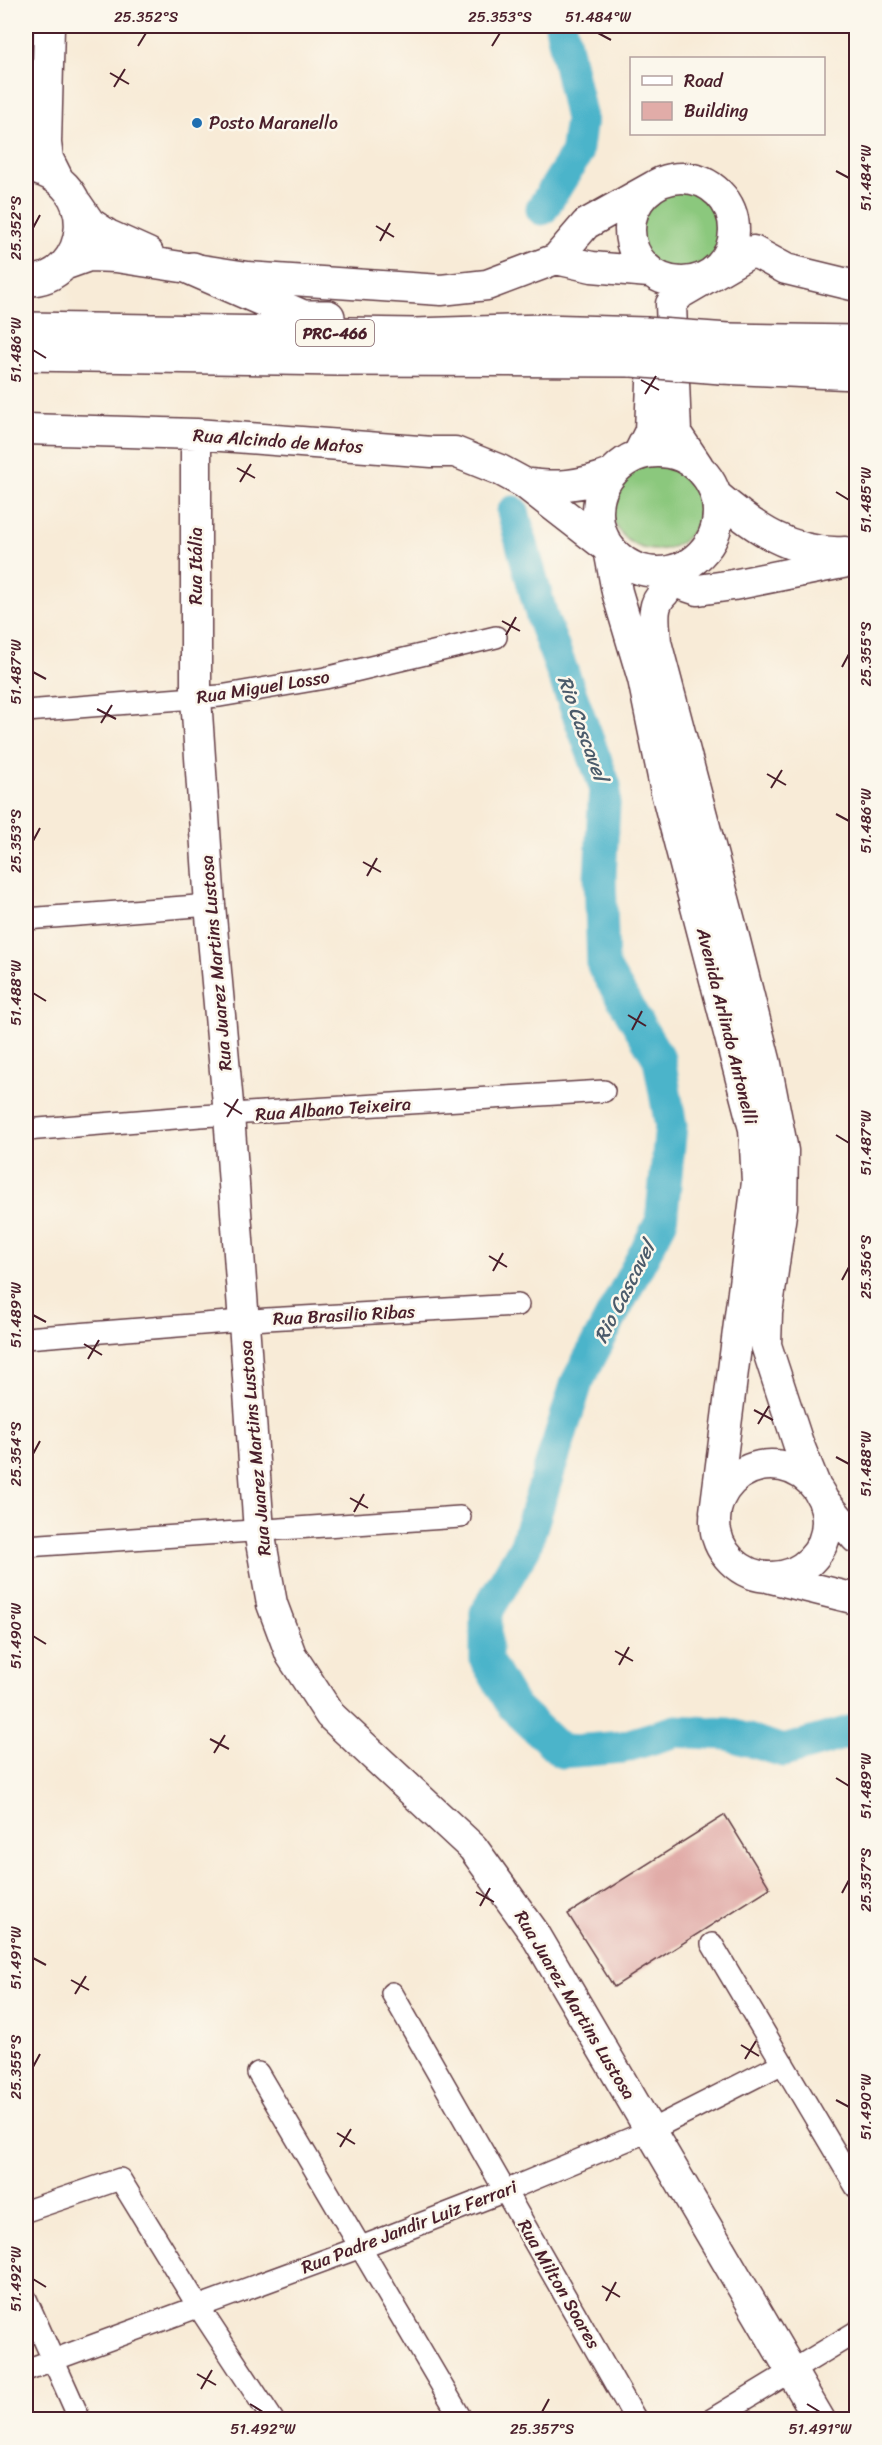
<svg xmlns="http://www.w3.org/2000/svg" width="882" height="2445" font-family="Sriracha,sans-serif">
<rect width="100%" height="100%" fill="#fbf7ec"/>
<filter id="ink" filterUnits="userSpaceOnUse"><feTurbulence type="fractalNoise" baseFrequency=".0167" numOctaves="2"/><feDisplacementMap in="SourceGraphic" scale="12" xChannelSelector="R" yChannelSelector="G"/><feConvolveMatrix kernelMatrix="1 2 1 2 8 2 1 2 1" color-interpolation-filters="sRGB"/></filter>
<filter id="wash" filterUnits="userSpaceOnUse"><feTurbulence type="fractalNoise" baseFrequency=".008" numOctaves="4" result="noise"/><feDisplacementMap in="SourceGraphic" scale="24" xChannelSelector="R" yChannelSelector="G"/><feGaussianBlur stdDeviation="1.35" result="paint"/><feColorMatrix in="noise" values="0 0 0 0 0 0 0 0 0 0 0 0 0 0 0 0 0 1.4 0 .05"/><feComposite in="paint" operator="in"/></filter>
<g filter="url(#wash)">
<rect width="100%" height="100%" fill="#f8ebd7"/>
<path fill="#8bc87d" stroke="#6a7454" stroke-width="1.5" d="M639 230a43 43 0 1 1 86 0a43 43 0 1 1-86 0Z
M611 505a45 45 0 1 1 90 0a45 45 0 1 1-90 0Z"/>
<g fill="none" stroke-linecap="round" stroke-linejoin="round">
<path stroke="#4cb4ca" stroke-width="33" d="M 542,209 L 576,155 L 581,119 L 561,26
M 513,512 L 543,620 L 605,786 L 600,876 L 603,966 L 659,1059 L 671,1126 L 661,1222 L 577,1382 L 525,1547 L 486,1613 L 486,1660 L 513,1706 L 562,1752 L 623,1747 L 676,1731 L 728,1734 L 784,1751 L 856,1730"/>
</g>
<g id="blocks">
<path fill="#e1aca8" d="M 725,1815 L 770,1888 L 614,1987 L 568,1914 Z"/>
</g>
</g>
<g filter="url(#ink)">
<use href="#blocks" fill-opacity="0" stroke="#643e45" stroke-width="1.5"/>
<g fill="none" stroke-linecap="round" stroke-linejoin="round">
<g stroke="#643e45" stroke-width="24">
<path id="street" d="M 26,711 L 220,696 L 325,678 L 496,637
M 26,919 L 210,905
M 26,1130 L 200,1116 L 604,1091
M 26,1338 L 267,1319 L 518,1305
M 26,1546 L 460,1517
M 712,1944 L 856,2187
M 392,1993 L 636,2420
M 258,2073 L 462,2420
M 26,2211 L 120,2179 L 198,2306 L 273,2420
M 26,2299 L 80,2420
M 26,2370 L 361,2247 L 505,2191 L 651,2130 L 783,2063
M 711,2420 L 856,2332"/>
</g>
<g stroke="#643e45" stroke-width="33">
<path id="secondary" d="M 49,26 L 46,143 L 48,159 L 57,177
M 26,167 C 105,180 90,281 26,281
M630 230a52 52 0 1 1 104 0a52 52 0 1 1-104 0Z
M 77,204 L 90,223 L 108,235 L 148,253
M 753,251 L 786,269 L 856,286
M 556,259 L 592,267 L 649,272
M 64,265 L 89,256 L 116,257 L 247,277 L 441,290 L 487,285 L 556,259 L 586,224 L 654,186
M 26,429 L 196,434 L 432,452 L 455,452 L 500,470 L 524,483 L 609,549 L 617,592 L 643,679 L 666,792 L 754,1129 L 757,1182 L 715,1512
M 196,434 L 196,698 L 210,905 L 229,1115 L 259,1531 L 272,1604 L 291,1655 L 330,1715 L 473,1848 L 535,1934 L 820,2420
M598 512a60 60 0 1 1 120 0a60 60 0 1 1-120 0Z
M 638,455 L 650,431 L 654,337
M 698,466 L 676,433 L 671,304 L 681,293 L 753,251
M 524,483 C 557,488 580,486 611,474
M 716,495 C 754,528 792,555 845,552
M 665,572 L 664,593 C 650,605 655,625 656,642 L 732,929 L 766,1064 L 783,1151 L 782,1207 L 767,1313 L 766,1345 L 798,1443 L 815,1485
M 665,572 L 683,585 L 698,590 L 733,585 L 852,561 L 856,557
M715 1521a56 56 0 1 1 112 0a56 56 0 1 1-112 0Z
M 824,1501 L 856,1538
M 767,1577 L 856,1599"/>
</g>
<g stroke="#643e45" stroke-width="36">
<path id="highway" d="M 193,269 L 303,317 L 328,317
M 26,329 L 415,335 L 542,331 L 645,334
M 728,340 L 856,342
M 26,354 L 338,359 L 632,360
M 721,367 L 856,373"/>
</g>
<use href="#street" stroke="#fff" stroke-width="21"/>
<use href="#secondary" stroke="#fff" stroke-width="30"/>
<use href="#highway" stroke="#fff" stroke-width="33"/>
<g stroke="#643e45" stroke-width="36" stroke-linecap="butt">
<path id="highway-bridge" d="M 645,334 L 728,340
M 632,360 L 721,367"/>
</g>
<use href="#highway-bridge" stroke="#fff" stroke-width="33"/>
</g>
</g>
<path fill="none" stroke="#4a1f2b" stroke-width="2" d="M 598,33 L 611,40M 138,46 L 146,33M 492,46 L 500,33M 110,73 L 129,84M 114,87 L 125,69M 836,171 L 849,178M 376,226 L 394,237M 33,228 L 40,215M 380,241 L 390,223M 33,350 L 46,358M 641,380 L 659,390M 645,394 L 656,376M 237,468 L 255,478M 240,482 L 251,464M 836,492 L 849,500M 502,621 L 520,631M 506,635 L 516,617M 842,667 L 849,654M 33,672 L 46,679M 97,709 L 116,719M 101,723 L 112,705M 767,774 L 786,785M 771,788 L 782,770M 836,814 L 849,821M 33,841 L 40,828M 363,862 L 381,872M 367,876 L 377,858M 33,993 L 46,1001M 628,1015 L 646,1026M 632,1030 L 642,1011M 224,1103 L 242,1114M 227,1117 L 238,1099M 836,1135 L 849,1143M 489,1256 L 507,1267M 493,1271 L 503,1253M 842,1280 L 849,1267M 33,1315 L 46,1322M 84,1344 L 102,1355M 88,1359 L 99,1340M 754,1410 L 773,1420M 758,1424 L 769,1406M 33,1454 L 40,1441M 836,1457 L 849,1464M 350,1498 L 368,1508M 354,1512 L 364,1494M 33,1636 L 46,1644M 615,1651 L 633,1661M 619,1665 L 629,1647M 210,1739 L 229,1749M 214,1753 L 225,1735M 836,1778 L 849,1786M 476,1892 L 494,1902M 842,1893 L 849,1880M 480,1906 L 490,1888M 33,1958 L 46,1965M 71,1980 L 89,1990M 75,1994 L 86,1976M 741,2045 L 759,2056M 745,2059 L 756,2041M 33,2067 L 40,2054M 836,2100 L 849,2107M 337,2133 L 355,2144M 340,2147 L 351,2129M 33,2279 L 46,2287M 602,2286 L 620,2297M 606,2301 L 616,2282M 197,2374 L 216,2385M 201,2389 L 212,2370M 250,2404 L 263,2412M 807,2404 L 820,2412M 542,2412 L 549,2399"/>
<circle fill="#1f6fb2" stroke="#fbf7ec" stroke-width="2" cx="197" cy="123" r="6"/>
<g text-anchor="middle" stroke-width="5" stroke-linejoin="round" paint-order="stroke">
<rect fill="#fbf7ec" stroke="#7f6065" stroke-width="1.5" x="296" y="320" width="78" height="26" rx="4.5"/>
<g font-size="16" font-weight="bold" fill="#4a1f2b">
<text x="335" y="339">PRC-466</text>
</g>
<g font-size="18" fill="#4a1f2b" stroke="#fbf7ec" text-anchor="start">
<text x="209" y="129">Posto Maranello</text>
</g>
<g font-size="18" fill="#4a1f2b" stroke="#fbf7ec">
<text transform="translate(278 441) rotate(4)" y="6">Rua Alcindo de Matos</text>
<text transform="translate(196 566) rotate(-90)" y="6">Rua Itália</text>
<text transform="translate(263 687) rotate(-9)" y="6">Rua Miguel Losso</text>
<text transform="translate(216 963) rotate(-95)" y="6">Rua Juarez Martins Lustosa</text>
<text transform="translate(727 1026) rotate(76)" y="6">Avenida Arlindo Antonelli</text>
<text transform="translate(333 1109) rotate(-4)" y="6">Rua Albano Teixeira</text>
<text transform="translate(344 1315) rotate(-3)" y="6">Rua Brasilio Ribas</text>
<text transform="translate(255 1448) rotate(-95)" y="6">Rua Juarez Martins Lustosa</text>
<text transform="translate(575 2005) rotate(59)" y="6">Rua Juarez Martins Lustosa</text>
<text transform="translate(409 2227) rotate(-21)" y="6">Rua Padre Jandir Luiz Ferrari</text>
<text transform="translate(559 2284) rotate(60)" y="6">Rua Milton Soares</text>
</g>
<g font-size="20" font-style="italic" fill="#4b5b6b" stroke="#fbf7ec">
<text transform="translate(583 728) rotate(70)" y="7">Rio Cascavel</text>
<text transform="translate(624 1292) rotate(-63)" y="7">Rio Cascavel</text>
</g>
</g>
<rect width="882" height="2445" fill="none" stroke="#fbf7ec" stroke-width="66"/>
<rect x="630" y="57" width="195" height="78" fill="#fbf7ec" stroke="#b4a19f" stroke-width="1.5"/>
<rect x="642" y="76" width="30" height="9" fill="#ffffff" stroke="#b4a19f" stroke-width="1.5"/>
<text x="684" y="87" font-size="18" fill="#4a1f2b">Road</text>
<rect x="642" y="102" width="30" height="18" fill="#e1aca8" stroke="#b4a19f" stroke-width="1.5"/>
<text x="684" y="117" font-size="18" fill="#4a1f2b">Building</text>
<rect x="33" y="33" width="816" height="2379" fill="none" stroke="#4a1f2b" stroke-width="2"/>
<g font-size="15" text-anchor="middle" fill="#4a1f2b">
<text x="146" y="22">25.352°S</text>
<text x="500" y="22">25.353°S</text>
<text x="598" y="22">51.484°W</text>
<text transform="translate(866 178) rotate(-90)" y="5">51.484°W</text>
<text transform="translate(16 228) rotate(-90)" y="5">25.352°S</text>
<text transform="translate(16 350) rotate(-90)" y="5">51.486°W</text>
<text transform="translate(866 500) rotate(-90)" y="5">51.485°W</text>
<text transform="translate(866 654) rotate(-90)" y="5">25.355°S</text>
<text transform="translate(16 672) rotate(-90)" y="5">51.487°W</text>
<text transform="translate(866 821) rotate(-90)" y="5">51.486°W</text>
<text transform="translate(16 841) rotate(-90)" y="5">25.353°S</text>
<text transform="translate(16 993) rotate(-90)" y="5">51.488°W</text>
<text transform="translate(866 1143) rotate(-90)" y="5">51.487°W</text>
<text transform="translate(866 1267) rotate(-90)" y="5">25.356°S</text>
<text transform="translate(16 1315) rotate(-90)" y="5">51.489°W</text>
<text transform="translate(16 1454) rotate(-90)" y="5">25.354°S</text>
<text transform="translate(866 1464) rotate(-90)" y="5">51.488°W</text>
<text transform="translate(16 1636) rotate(-90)" y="5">51.490°W</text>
<text transform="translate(866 1786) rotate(-90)" y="5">51.489°W</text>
<text transform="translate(866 1880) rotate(-90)" y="5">25.357°S</text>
<text transform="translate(16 1958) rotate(-90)" y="5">51.491°W</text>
<text transform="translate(16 2067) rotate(-90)" y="5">25.355°S</text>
<text transform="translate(866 2107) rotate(-90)" y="5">51.490°W</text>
<text transform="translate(16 2279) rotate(-90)" y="5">51.492°W</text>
<text x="263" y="2434">51.492°W</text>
<text x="542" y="2434">25.357°S</text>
<text x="820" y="2434">51.491°W</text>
</g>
</svg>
